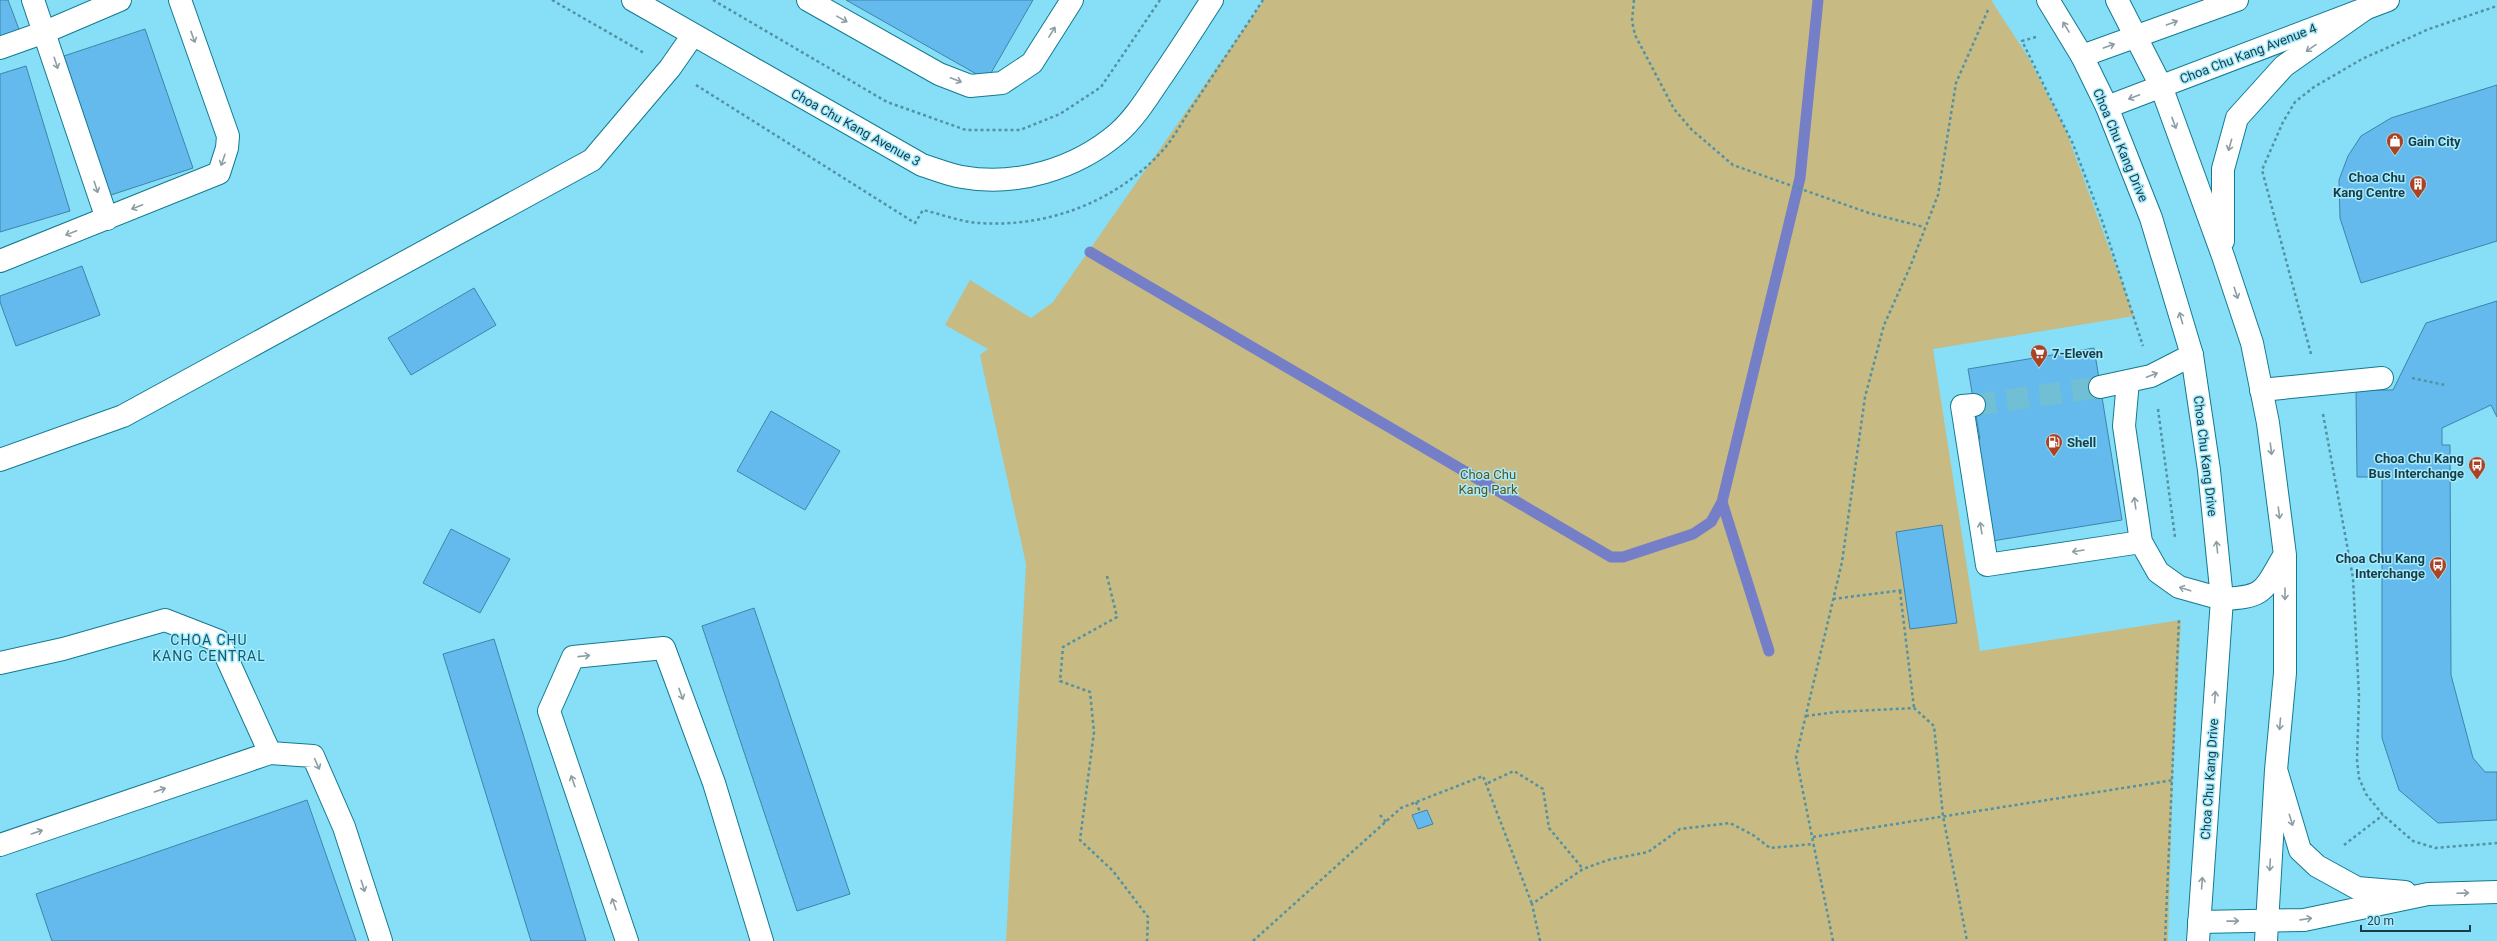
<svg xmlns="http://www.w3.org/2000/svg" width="2497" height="941" font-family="Roboto,sans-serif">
<rect width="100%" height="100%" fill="#86dff7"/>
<path fill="#c7ba82" d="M 1264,0 L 1991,0 L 2028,57 L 2066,131 L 2134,316 L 1933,349 L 1980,651 L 2181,620 L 2173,767 L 2168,941 L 1006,941 L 1026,564 L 980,355 L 988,349 L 945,325 L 970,280 L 1031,318 L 1053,302 Z"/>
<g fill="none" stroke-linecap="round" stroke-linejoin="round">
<path stroke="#757fc8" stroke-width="11" d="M 1090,252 L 1611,557 L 1623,557 L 1693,534 L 1711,522 L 1722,502 L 1800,178 L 1818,0
M 1722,502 L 1769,651"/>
</g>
<path fill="#64baed" stroke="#4083ab" d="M 0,0 L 8,0 L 20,32 L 0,39 Z
M 846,0 L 1033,0 L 987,80 Z
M 145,29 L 193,168 L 108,196 L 61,57 Z
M 26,66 L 70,211 L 0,232 L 0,74 Z
M 2497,85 L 2497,241 L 2361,283 L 2340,218 L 2339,180 L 2348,156 L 2361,136 L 2391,118 Z
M 82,266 L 100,315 L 16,346 L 0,302 L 0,296 Z
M 474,288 L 496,325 L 411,375 L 388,338 Z
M 2497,301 L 2497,417 L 2491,405 L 2442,428 L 2442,445 L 2450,445 L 2451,675 L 2473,758 L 2485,772 L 2497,772 L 2497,820 L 2438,823 L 2399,790 L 2382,738 L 2382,477 L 2357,477 L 2356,390 L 2393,390 L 2426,323 Z
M 2094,348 L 2122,520 L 1986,542 L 1970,441 L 1980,439 L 1968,369 Z
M 771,411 L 840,451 L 805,510 L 737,471 Z
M 1942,525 L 1957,623 L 1910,629 L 1896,532 Z
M 451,529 L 510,559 L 480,613 L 423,583 Z
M 754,608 L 850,894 L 797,911 L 702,626 Z
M 494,639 L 586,941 L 531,941 L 443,654 Z
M 307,800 L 356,941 L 52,941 L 36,894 Z
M 1427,810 L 1433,824 L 1418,829 L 1412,815 Z"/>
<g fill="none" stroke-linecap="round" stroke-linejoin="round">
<path stroke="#70bfd4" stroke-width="22" stroke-dasharray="22 11" stroke-linecap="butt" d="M 1974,405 L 2100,387"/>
<g stroke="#137a90" stroke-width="24">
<path id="minor" d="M 33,0 L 107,219
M 633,0 L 922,165 C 935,169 949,175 962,177 C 1016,187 1076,169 1118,133 C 1135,118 1147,98 1160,79 C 1178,53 1195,26 1212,0
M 808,0 L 939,74 L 970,86 L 1002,83 L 1032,63 L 1072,0
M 0,48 L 45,32 L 120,0
M 2082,56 L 2237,0
M 2107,107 L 2388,0
M 0,261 L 219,173 L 227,148 L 228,136 L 180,0
M 2128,381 L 2124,426 L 2141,542
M 2100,387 L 2151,376 L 2192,355
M 2261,390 L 2382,378
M 1974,405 L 1962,406 L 1987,565 L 2141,542 L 2158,572 L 2179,587 L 2222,599
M 0,460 L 123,416 L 592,160 L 670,68 L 693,35
M 0,663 L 63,649 L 165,620 L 219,641 L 270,753
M 2277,773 L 2300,850 L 2317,866 L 2357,888 L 2405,892
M 0,845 L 270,753 L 313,756 L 344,827 L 381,941
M 2199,922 L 2304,920 L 2428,894 L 2497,892
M 627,941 L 549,711 L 573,657 L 664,648 L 714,783 L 762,941"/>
</g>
<g stroke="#137a90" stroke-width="24">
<path id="major" d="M 2048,0 L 2082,56 L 2107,107 L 2151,218 L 2192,355 L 2209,470 L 2222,599 L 2198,941
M 2117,0 L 2161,86 L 2223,256 L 2252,343 L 2268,423 L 2285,555 L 2285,673 L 2276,770 L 2266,941
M 2223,241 L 2223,169 L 2237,118 L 2284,66 L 2365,9
M 2222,599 C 2266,597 2263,591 2284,556"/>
</g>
<path stroke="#5292a3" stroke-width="2.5" stroke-dasharray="3 3" stroke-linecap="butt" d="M 552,0 L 644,53
M 713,0 L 887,102 L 966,130 L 1020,130 L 1060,114 L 1101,87 L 1160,0
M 1634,0 L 1632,21 L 1635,35 L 1674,109 L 1692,130 L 1733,165 L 1869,213 L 1924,227
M 2036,37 L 2022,41 L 2073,144 L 2103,223 L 2143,346
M 696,85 L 915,223 L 923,210 C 941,214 961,222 979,223 C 1048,228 1118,201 1164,149 C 1176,135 1185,116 1196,101 C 1218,67 1241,34 1263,0
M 2311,354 L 2262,170 L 2283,122 L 2295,102 L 2314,87 L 2362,59 L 2429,29 L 2497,6
M 2412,378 L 2445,385
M 2158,409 L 2175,537
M 2323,414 L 2353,578 L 2359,696 L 2357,760 L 2359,778 L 2366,794 L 2383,815 L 2413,841 L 2435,848 L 2497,843
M 1107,576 L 1117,617 L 1063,647 L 1060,681 L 1090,692 L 1094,732 L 1080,840 L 1113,871 L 1148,917 L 1147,941
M 1900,591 L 1914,708
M 1833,599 L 1904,590
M 1806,716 L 1836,712 L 1914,708 L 1934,726 L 1943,816 L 1967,941
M 1488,783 L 1514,771 L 1543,789 L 1549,828 L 1583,869
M 1416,802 L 1420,812
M 1380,815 L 1386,822
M 1813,837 L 2174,780
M 2344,845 L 2383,815
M 1253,941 L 1401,808 L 1483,776 L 1532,904
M 1540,941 L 1532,904 L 1583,869 L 1608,860 L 1648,852 L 1680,829 L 1730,823 L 1753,835 L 1770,848 L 1814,844
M 1833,941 L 1796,757 L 1842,562 L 1865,397 L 1884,325 L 1910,267 L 1938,195 L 1956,83 L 1988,10
M 2165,941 L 2179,618"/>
<use href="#minor" stroke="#fff" stroke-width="22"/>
<use href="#major" stroke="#fff" stroke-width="22"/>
</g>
<defs><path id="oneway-shaft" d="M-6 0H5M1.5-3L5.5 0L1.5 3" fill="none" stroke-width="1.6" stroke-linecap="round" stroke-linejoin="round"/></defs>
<g stroke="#8c9ea3">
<use href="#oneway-shaft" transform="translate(842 19) rotate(29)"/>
<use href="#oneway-shaft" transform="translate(2172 23) rotate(-20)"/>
<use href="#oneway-shaft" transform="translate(2066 27) rotate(-122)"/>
<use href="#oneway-shaft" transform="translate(1052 32) rotate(-58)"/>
<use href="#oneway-shaft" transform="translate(193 37) rotate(70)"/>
<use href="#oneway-shaft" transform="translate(2109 46) rotate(-20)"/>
<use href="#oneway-shaft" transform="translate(2311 48) rotate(145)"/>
<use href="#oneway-shaft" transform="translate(56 63) rotate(72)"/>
<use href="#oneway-shaft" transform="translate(956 80) rotate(21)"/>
<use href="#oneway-shaft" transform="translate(2134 97) rotate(159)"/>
<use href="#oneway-shaft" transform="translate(2174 123) rotate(70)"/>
<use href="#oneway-shaft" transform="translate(2230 145) rotate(106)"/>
<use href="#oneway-shaft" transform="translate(223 160) rotate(109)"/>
<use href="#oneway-shaft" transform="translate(96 187) rotate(72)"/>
<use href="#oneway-shaft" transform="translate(137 207) rotate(159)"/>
<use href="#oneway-shaft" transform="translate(71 233) rotate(158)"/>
<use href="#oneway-shaft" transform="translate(2236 293) rotate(72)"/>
<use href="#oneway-shaft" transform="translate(2181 318) rotate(-106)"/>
<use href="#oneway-shaft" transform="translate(2152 375) rotate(-21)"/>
<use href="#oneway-shaft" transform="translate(2271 449) rotate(83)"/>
<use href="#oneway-shaft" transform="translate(2135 503) rotate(-98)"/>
<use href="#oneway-shaft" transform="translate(2279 513) rotate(83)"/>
<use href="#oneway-shaft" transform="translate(1981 528) rotate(-99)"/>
<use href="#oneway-shaft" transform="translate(2217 547) rotate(-96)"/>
<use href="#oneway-shaft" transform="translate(2078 551) rotate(171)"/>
<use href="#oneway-shaft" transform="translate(2185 589) rotate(-162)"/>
<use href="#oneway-shaft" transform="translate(2285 594) rotate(90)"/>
<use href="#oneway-shaft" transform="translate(584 656) rotate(-6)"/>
<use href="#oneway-shaft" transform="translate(681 694) rotate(70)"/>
<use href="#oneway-shaft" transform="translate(2215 697) rotate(-86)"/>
<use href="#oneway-shaft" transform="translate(2280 724) rotate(95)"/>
<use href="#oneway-shaft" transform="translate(317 764) rotate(66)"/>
<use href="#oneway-shaft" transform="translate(573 781) rotate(-109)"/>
<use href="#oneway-shaft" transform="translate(160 790) rotate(-19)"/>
<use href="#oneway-shaft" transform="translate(2291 820) rotate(73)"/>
<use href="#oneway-shaft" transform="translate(37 832) rotate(-19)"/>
<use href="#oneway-shaft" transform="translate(2270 865) rotate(93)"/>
<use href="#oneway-shaft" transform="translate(2202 883) rotate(-86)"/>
<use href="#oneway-shaft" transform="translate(363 886) rotate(72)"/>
<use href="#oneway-shaft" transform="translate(2463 893) rotate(-2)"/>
<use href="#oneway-shaft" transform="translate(614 904) rotate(-109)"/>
<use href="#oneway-shaft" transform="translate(2306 919) rotate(-8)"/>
<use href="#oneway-shaft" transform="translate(2233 921) rotate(-1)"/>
</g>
<defs>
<g id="shop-pin" transform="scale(0.9)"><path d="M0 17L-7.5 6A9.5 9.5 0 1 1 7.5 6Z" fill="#ab4224" stroke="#a5eafd"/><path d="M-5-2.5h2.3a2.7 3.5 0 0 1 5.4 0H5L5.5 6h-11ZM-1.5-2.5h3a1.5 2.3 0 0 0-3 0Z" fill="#fff"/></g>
<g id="building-pin" transform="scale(0.9)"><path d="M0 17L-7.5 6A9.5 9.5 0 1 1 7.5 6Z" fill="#ab4224" stroke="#a5eafd"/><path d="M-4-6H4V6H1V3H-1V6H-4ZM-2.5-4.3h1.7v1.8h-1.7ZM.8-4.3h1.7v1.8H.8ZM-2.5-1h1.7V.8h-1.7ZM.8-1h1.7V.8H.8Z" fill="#fff"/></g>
<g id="supermarket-pin" transform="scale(0.9)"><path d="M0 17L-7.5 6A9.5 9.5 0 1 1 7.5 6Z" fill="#ab4224" stroke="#a5eafd"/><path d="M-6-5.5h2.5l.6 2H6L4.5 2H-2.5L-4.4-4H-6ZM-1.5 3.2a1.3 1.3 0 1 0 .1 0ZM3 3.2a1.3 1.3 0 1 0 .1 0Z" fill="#fff"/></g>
<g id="fuel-pin" transform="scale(0.9)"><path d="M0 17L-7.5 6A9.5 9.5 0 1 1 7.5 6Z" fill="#ab4224" stroke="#a5eafd"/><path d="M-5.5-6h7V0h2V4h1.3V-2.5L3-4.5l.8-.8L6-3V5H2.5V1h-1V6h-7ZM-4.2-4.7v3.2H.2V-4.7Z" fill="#fff"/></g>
<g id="bus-pin" transform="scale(0.9)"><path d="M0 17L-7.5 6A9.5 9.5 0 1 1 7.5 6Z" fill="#ab4224" stroke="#a5eafd"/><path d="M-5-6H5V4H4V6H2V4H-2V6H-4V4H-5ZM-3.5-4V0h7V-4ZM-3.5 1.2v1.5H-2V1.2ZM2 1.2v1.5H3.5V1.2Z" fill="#fff"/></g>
</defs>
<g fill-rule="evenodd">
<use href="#shop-pin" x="2395" y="141"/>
<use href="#building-pin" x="2418" y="184"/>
<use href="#supermarket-pin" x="2039" y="353"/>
<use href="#fuel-pin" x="2054" y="442"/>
<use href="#bus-pin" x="2477" y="465"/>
<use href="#bus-pin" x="2438" y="565"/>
</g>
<g text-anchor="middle" stroke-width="3" stroke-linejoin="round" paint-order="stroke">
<g font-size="13" fill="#183d47" stroke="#a5eafd">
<text transform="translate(2248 53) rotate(-21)" y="5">Choa Chu Kang Avenue 4</text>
<text transform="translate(856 127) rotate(29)" y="5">Choa Chu Kang Avenue 3</text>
<text transform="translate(2121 145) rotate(67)" y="5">Choa Chu Kang Drive</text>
<text transform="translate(2206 456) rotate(83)" y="5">Choa Chu Kang Drive</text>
<text transform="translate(2209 779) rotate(-86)" y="5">Choa Chu Kang Drive</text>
</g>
<g font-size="13" font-weight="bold" fill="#183d47" stroke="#a5eafd" text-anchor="start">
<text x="2408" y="146">Gain City</text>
<text x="2405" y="182" text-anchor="end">Choa Chu<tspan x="2405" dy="15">Kang Centre</tspan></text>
<text x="2052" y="358">7-Eleven</text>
<text x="2067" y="447">Shell</text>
<text x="2464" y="463" text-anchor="end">Choa Chu Kang<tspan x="2464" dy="15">Bus Interchange</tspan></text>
<text x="2425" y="563" text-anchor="end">Choa Chu Kang<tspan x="2425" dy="15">Interchange</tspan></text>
</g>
<g font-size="13" fill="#62540f" stroke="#a5eafd">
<text x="1488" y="479">Choa Chu<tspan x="1488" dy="15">Kang Park</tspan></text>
</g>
<g font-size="14" letter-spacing="1" fill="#125d6d" stroke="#a5eafd">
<text x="209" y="645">CHOA CHU<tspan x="209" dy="16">KANG CENTRAL</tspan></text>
</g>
</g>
<path d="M2361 925v6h109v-6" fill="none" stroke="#183d47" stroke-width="2"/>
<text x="2367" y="925" font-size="12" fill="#183d47" stroke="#a5eafd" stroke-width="3" paint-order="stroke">20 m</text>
</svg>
